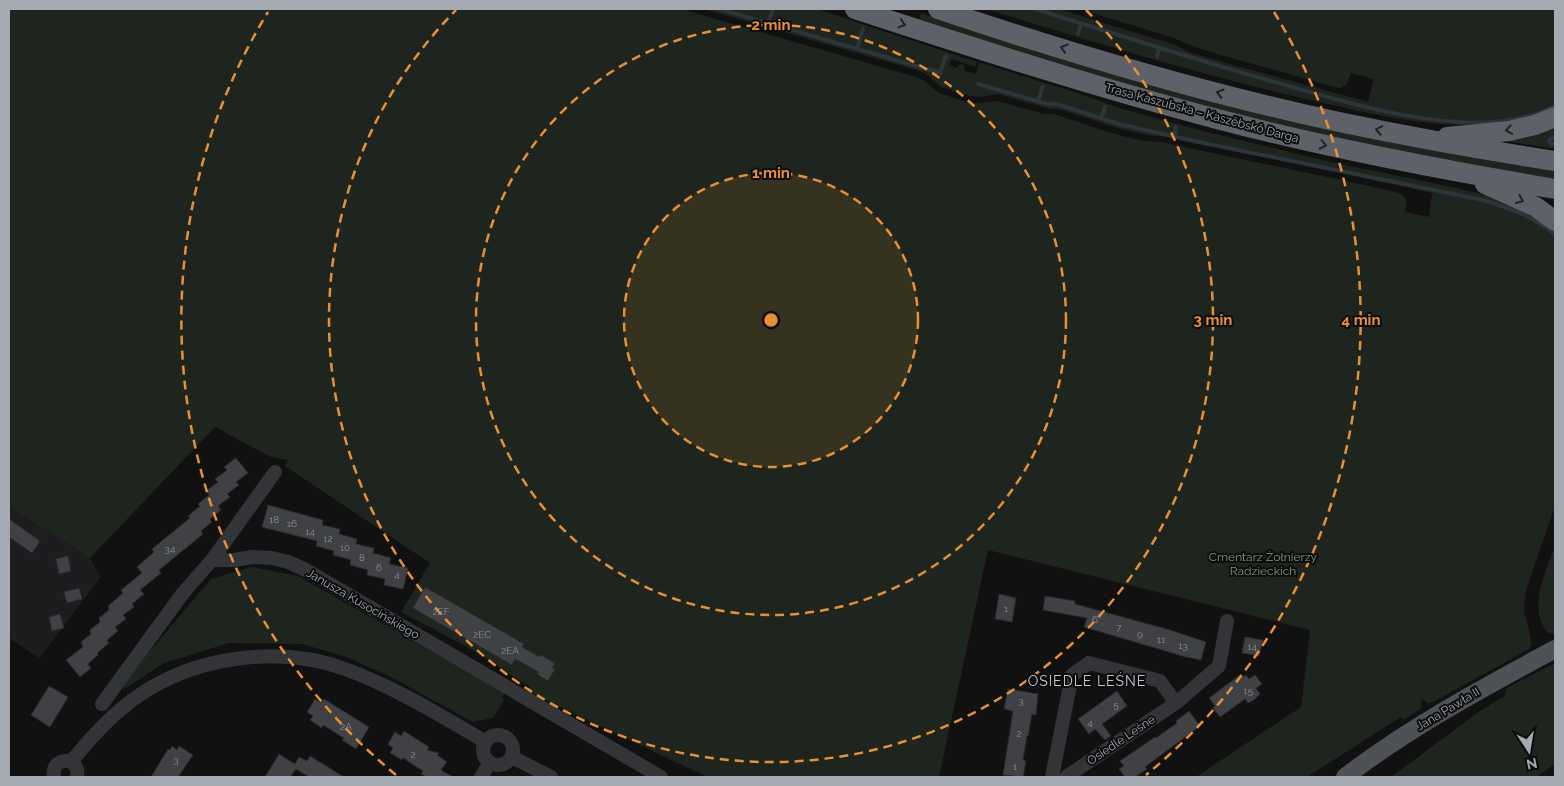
<svg xmlns="http://www.w3.org/2000/svg" width="1564" height="786" font-family="Raleway,sans-serif">
<rect width="100%" height="100%" fill="#111112"/>
<path fill="#1d1d1f" d="M 9,507 L 90,558 L 101,577 L 39,658 L 9,638 Z"/>
<path fill="#1d251e" d="M 9,9 L 681,9 L 916,77 L 923,80 L 939,93 L 970,103 L 979,103 L 997,101 L 1044,114 L 1054,114 C 1086,124 1129,142 1162,142 C 1241,160 1320,174 1399,193 C 1408,197 1407,204 1405,212 L 1429,217 L 1432,193 L 1336,172 L 1166,136 L 1152,136 L 1117,128 L 1062,110 L 1046,108 L 998,94 L 980,97 L 970,96 L 941,87 L 927,75 L 920,71 L 703,9 L 817,9 L 977,62 L 975,67 L 951,59 L 949,65 L 956,68 L 959,65 L 963,64 L 965,67 L 965,71 L 975,74 L 980,62 L 981,63 L 1071,91 L 1123,109 L 1199,130 L 1331,162 L 1447,186 L 1486,195 L 1508,203 L 1539,220 L 1555,231 L 1555,506 L 1526,591 L 1524,606 L 1524,613 L 1526,617 L 1532,644 L 1529,649 L 1431,703 L 1427,703 L 1423,699 L 1421,700 L 1422,708 L 1403,720 L 1401,717 L 1307,777 L 1196,777 L 1301,707 L 1310,630 L 988,550 L 939,777 L 707,777 L 527,691 L 530,687 L 473,650 L 401,612 L 430,563 L 285,466 L 288,460 L 271,457 L 215,427 L 90,558 L 9,507 Z
M 986,9 L 1058,9 L 1176,45 L 1188,52 L 1226,63 L 1368,102 L 1374,79 L 1351,73 L 1346,85 L 1340,88 L 1335,87 L 1217,54 L 1189,45 L 1174,38 L 1079,9 L 1555,9 L 1555,108 C 1533,117 1506,125 1482,125 C 1424,127 1367,113 1310,100 C 1201,75 1093,42 986,9 Z
M 921,13 L 1009,41 L 1401,144 L 1491,161 L 1555,170 L 1555,179 C 1447,162 1339,141 1233,114 C 1127,87 1023,53 919,20 Z
M 1555,126 L 1555,149 L 1500,140 Z
M 1555,546 L 1555,634 L 1548,633 C 1527,609 1546,571 1555,546 Z
M 251,567 L 298,576 L 505,693 L 503,696 L 504,701 L 493,718 L 473,722 L 391,677 L 346,657 L 302,644 L 229,643 L 164,663 L 123,690 L 126,679 L 211,579 Z
M 1555,663 L 1555,764 L 1536,777 L 1391,777 L 1477,713 L 1504,696 L 1507,688 Z"/>
<g fill="none" stroke-linecap="round" stroke-linejoin="round">
<path stroke="#2b353a" stroke-width="4" d="M 719,9 L 941,73
M 1035,9 C 1122,36 1208,64 1296,88 C 1349,103 1404,119 1459,122 C 1492,124 1526,121 1555,106
M 768,23 L 773,9
M 1078,34 L 1081,24
M 857,48 L 863,29
M 1157,57 L 1159,48
M 940,73 L 946,56
M 978,84 L 1047,104 L 1057,104 L 1119,124 L 1194,141 L 1483,200 C 1509,208 1535,217 1555,235
M 1038,101 L 1043,86
M 1101,118 L 1105,107
M 1174,137 L 1176,127
M 1555,137 L 1549,140 L 1549,141 L 1551,144 L 1555,144"/>
</g>
<path fill="#404145" stroke="#2b2b2e" d="M 236,458 L 248,473 L 236,482 L 239,485 L 227,494 L 230,497 L 218,506 L 221,510 L 210,519 L 212,522 L 201,531 L 203,534 L 159,570 L 161,573 L 140,590 L 144,594 L 132,604 L 134,607 L 123,615 L 126,619 L 115,627 L 118,631 L 107,640 L 109,643 L 97,653 L 98,655 L 88,664 L 91,668 L 80,677 L 66,660 L 83,647 L 81,642 L 91,634 L 90,630 L 100,622 L 99,618 L 109,610 L 108,606 L 123,593 L 121,590 L 142,573 L 137,567 L 154,552 L 152,549 L 190,518 L 188,516 L 200,506 L 198,504 L 209,495 L 206,491 L 218,482 L 215,479 L 227,470 L 224,467 Z
M 268,505 L 323,520 L 322,525 L 340,529 L 339,534 L 357,539 L 356,544 L 374,548 L 373,553 L 391,558 L 389,564 L 408,568 L 403,589 L 384,585 L 385,579 L 367,575 L 368,570 L 350,565 L 351,560 L 333,555 L 334,551 L 316,546 L 317,541 L 262,527 Z
M 9,519 L 40,541 L 32,553 L 9,537 Z
M 68,556 L 71,571 L 59,574 L 56,559 Z
M 425,587 L 524,644 L 522,647 L 540,657 L 541,655 L 555,663 L 552,668 L 555,669 L 548,681 L 537,674 L 539,672 L 515,659 L 512,665 L 413,608 Z
M 79,588 L 82,599 L 67,603 L 64,592 Z
M 999,594 L 1016,598 L 1012,622 L 995,619 Z
M 1045,596 L 1075,601 L 1075,604 L 1170,630 L 1206,642 L 1201,660 L 1186,657 L 1084,627 L 1087,618 L 1043,610 Z
M 60,614 L 64,628 L 52,631 L 49,617 Z
M 1245,637 L 1263,640 L 1259,656 L 1242,653 Z
M 1241,674 L 1243,677 L 1246,675 L 1249,679 L 1255,675 L 1262,684 L 1256,688 L 1260,694 L 1254,700 L 1248,703 L 1245,699 L 1220,717 L 1213,708 L 1215,706 L 1209,698 Z
M 49,686 L 68,697 L 50,727 L 31,715 Z
M 1008,689 L 1038,694 L 1036,715 L 1032,714 L 1028,736 L 1027,735 L 1023,760 L 1026,761 L 1023,777 L 1003,775 L 1013,711 L 1004,709 Z
M 1117,691 L 1127,706 L 1102,724 L 1111,736 L 1105,740 L 1095,729 L 1089,734 L 1078,719 Z
M 315,699 L 321,703 L 324,699 L 369,727 L 356,749 L 342,740 L 344,738 L 323,725 L 322,728 L 310,720 L 313,716 L 307,712 Z
M 1189,711 L 1200,726 L 1145,767 L 1147,769 L 1135,777 L 1125,777 L 1119,769 L 1124,766 L 1120,761 L 1155,737 L 1156,738 L 1177,723 L 1176,721 Z
M 404,731 L 429,747 L 427,750 L 439,753 L 437,755 L 447,762 L 441,770 L 453,777 L 427,777 L 421,774 L 423,771 L 403,758 L 402,760 L 390,753 L 393,748 L 388,744 L 395,732 L 401,736 Z
M 172,746 L 177,750 L 179,746 L 193,755 L 178,777 L 151,777 L 168,749 L 170,750 Z
M 279,754 L 295,764 L 299,757 L 307,761 L 310,756 L 344,777 L 309,777 L 296,769 L 290,777 L 265,777 Z"/>
<g fill="none" stroke-linecap="round" stroke-linejoin="round">
<path stroke="#323437" stroke-width="14" d="M 212,560 L 275,472
M 1176,703 L 1219,666 L 1227,621
M 102,704 L 183,593 L 212,560 L 234,560 L 252,557 L 272,558 L 288,562 L 306,570 L 661,777
M483 750a15 15 0 1 1 30 0a15 15 0 1 1-30 0Z
M 512,757 L 551,777
M 71,762 C 91,737 112,714 138,696 C 196,656 279,645 345,669 C 393,686 441,716 486,742
M 54,777 C 50,756 81,755 77,777
M 481,777 L 490,763
M 1052,777 L 1072,675 L 1089,663 L 1160,681 L 1176,703 L 1066,777"/>
<path stroke="#4e5156" stroke-width="18" d="M 1345,777 C 1410,727 1483,688 1555,649"/>
<path stroke="#5e6268" stroke-width="20" d="M 855,9 C 977,49 1098,88 1221,120 C 1331,149 1443,170 1555,189
M 938,9 C 1069,53 1203,93 1339,122 C 1411,137 1483,150 1555,161
M 1447,137 L 1509,131 L 1535,125 L 1555,117
M 1485,184 L 1536,207 L 1555,221"/>
</g>
<defs><path id="oneway-chevron" d="M-2-3.5L2.5 0L-2 3.5" fill="none" stroke-width="1.6" stroke-linecap="round" stroke-linejoin="round" transform="scale(1.25)"/></defs>
<g stroke="#202224">
<use href="#oneway-chevron" transform="translate(902 24) rotate(18)"/>
<use href="#oneway-chevron" transform="translate(1064 48) rotate(-163)"/>
<use href="#oneway-chevron" transform="translate(1220 93) rotate(-164)"/>
<use href="#oneway-chevron" transform="translate(1379 130) rotate(-169)"/>
<use href="#oneway-chevron" transform="translate(1509 130) rotate(170)"/>
<use href="#oneway-chevron" transform="translate(1323 145) rotate(13)"/>
<use href="#oneway-chevron" transform="translate(1520 200) rotate(24)"/>
</g>
<circle cx="771" cy="320" r="147" fill="#e99132" fill-opacity=".12"/>
<g fill="none" stroke="#e99132" stroke-width="2.5" stroke-dasharray="9 6">
<circle cx="771" cy="320" r="147"/>
<circle cx="771" cy="320" r="295"/>
<path d="M1086 10A442 442 0 1 1 456 10"/>
<path d="M396 775A590 590 0 0 1 268 12M1274 12A590 590 0 0 1 1146 775"/>
</g>
<g text-anchor="middle" stroke-width="4" stroke-linejoin="round" paint-order="stroke">
<g font-size="10" fill="#8a9097">
<text x="274" y="523">18</text>
<text x="292" y="527">16</text>
<text x="310" y="535">14</text>
<text x="328" y="542">12</text>
<text x="345" y="551">10</text>
<text x="170" y="552">34</text>
<text x="362" y="561">8</text>
<text x="379" y="571">6</text>
<text x="397" y="578">4</text>
<text x="1006" y="612">1</text>
<text x="441" y="615">2EF</text>
<text x="1095" y="623">6</text>
<text x="1119" y="631">7</text>
<text x="1140" y="637">9</text>
<text x="482" y="638">2EC</text>
<text x="1161" y="643">11</text>
<text x="1183" y="649">13</text>
<text x="1252" y="650">14</text>
<text x="510" y="654">2EA</text>
<text x="1248" y="694">15</text>
<text x="1021" y="704">3</text>
<text x="1116" y="708">5</text>
<text x="1090" y="726">4</text>
<text x="346" y="730">2A</text>
<text x="1019" y="737">2</text>
<text x="413" y="758">2</text>
<text x="176" y="763">3</text>
<text x="1015" y="770">1</text>
</g>
<g font-size="12" fill="#a3aab2" stroke="#0c0c0d">
<text transform="translate(1202 113) rotate(15)" y="4">Trasa Kaszubska – Kaszëbskô Darga</text>
<text transform="translate(363 604) rotate(30)" y="4">Janusza Kusocińskiego</text>
<text transform="translate(1448 709) rotate(-31)" y="4">Jana Pawła II</text>
<text transform="translate(1121 740) rotate(-34)" y="4">Osiedle Leśne</text>
</g>
<g font-size="12" fill="#7d9d7a" stroke="#0c0c0d">
<text x="1263" y="561">Cmentarz Żołnierzy<tspan x="1263" dy="14">Radzieckich</tspan></text>
</g>
<g font-size="14" letter-spacing="1" fill="#c4c8cf" stroke="#0c0c0d">
<text x="1087" y="686">OSIEDLE LEŚNE</text>
</g>
</g>
<circle cx="771" cy="320" r="8" fill="#e99132" stroke="#0c0c0d" stroke-width="2.5"/>
<g font-size="15" text-anchor="middle" font-weight="bold" fill="#e99132" stroke="#0c0c0d" stroke-width="4" stroke-linejoin="round" paint-order="stroke">
<text x="771" y="30">2 min</text>
<text x="771" y="178">1 min</text>
<text x="1213" y="325">3 min</text>
<text x="1361" y="325">4 min</text>
</g>
<rect width="1564" height="786" fill="none" stroke="#a3aab2" stroke-width="20"/>
<g transform="translate(1529 751) rotate(168)" stroke="#0c0c0d" stroke-width="4" paint-order="stroke">
<path d="M0-4L9 19L0 12L-9 19Z" fill="#a3aab2"/>
<text y="-8" font-size="14" font-weight="bold" text-anchor="middle" fill="#a3aab2">N</text>
</g>
</svg>
